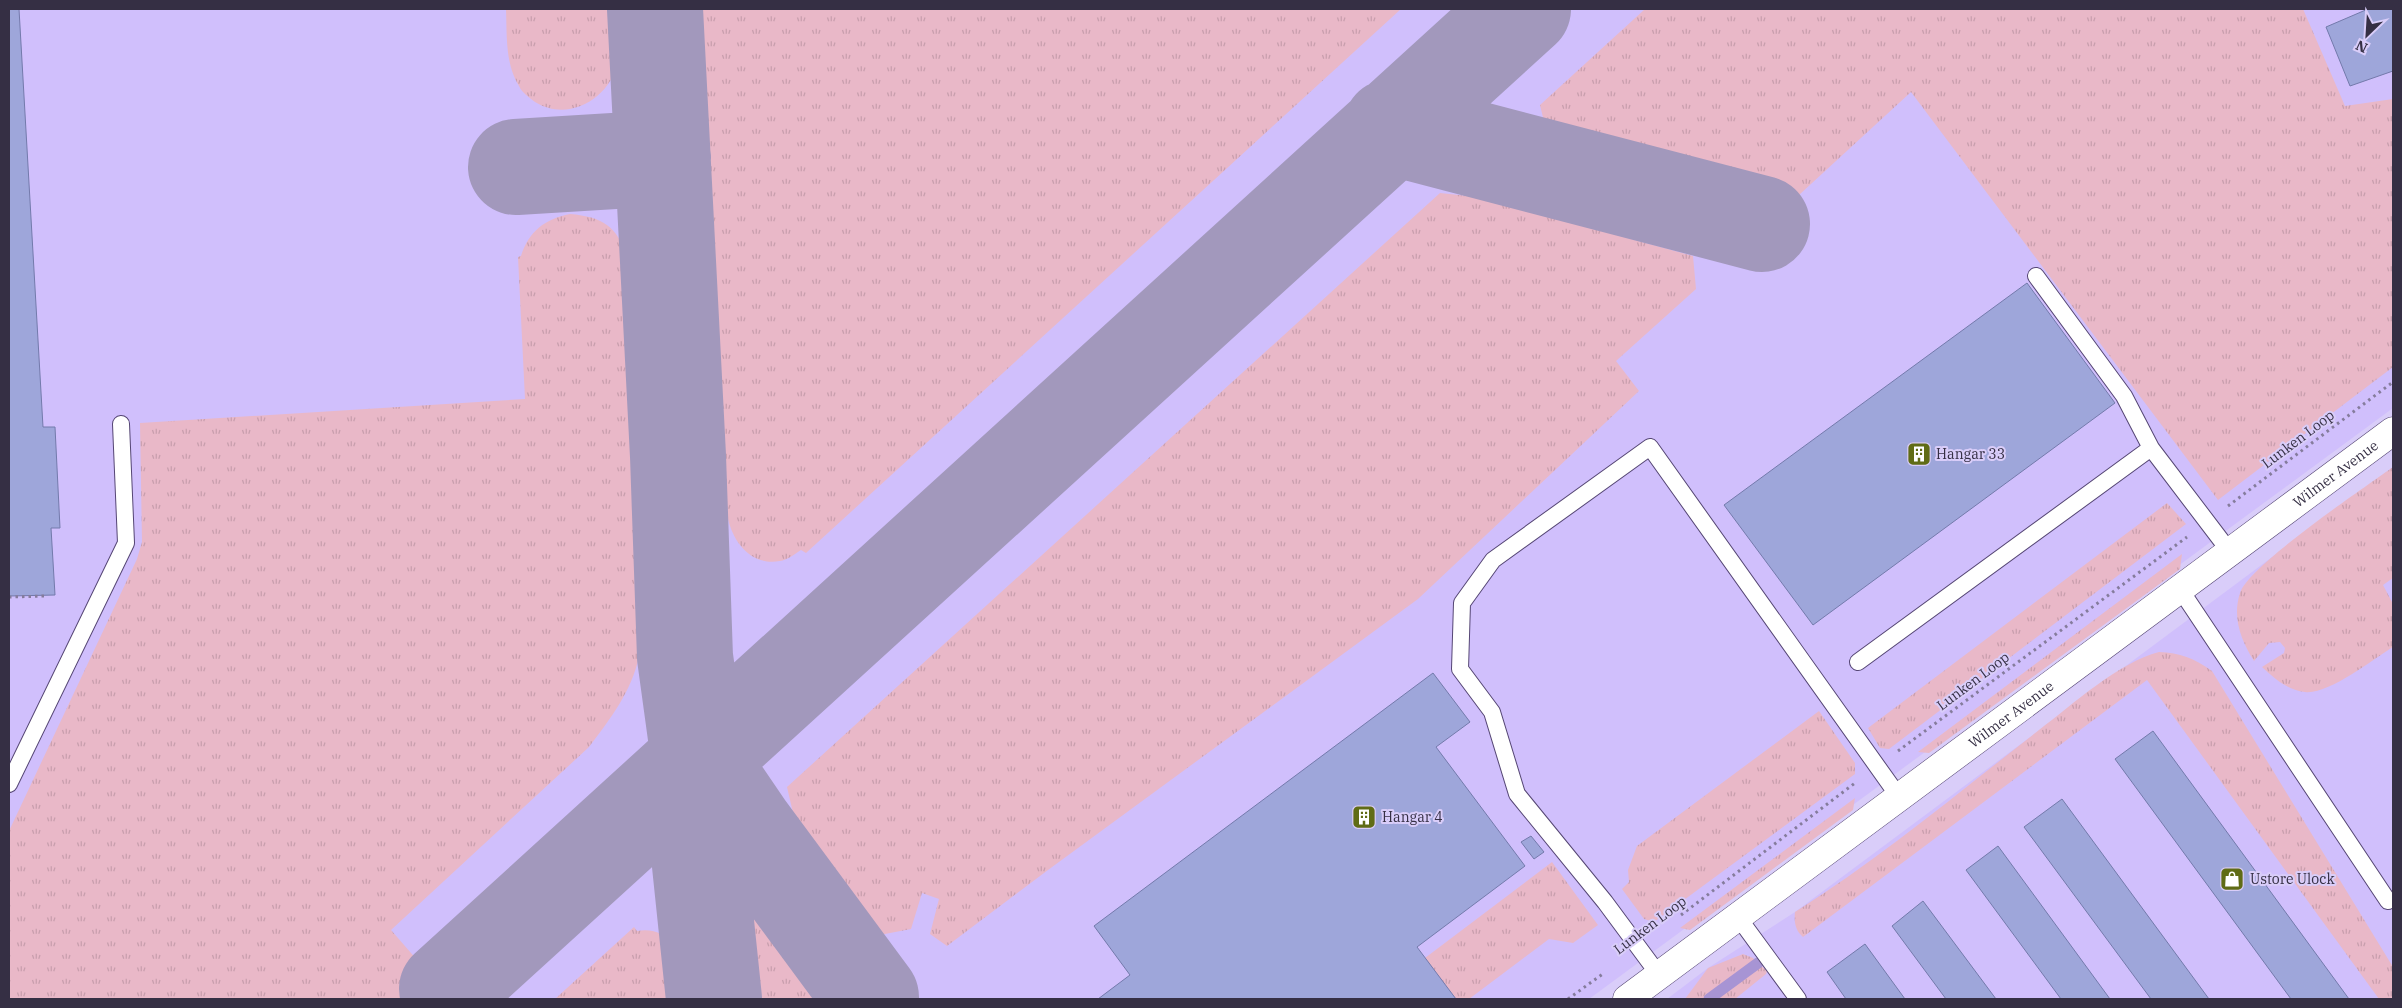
<svg xmlns="http://www.w3.org/2000/svg" width="2402" height="1008" font-family="'IBM Plex Serif',serif">
<defs>
<pattern id="grass-tufts" width="24" height="20" patternUnits="userSpaceOnUse" patternTransform="scale(1.25)"><rect width="24" height="20" fill="#e9b8c8"/><path d="M3 7l-1-3M5 7V3M7 7l1-3M15 17l-1-3M17 17v-4M19 17l1-3" fill="none" stroke="#c89ead"/></pattern>
</defs>
<rect width="100%" height="100%" fill="#d9cdf9"/>
<path fill="#d0bffc" d="M 9,9 L 2393,9 L 2393,408 L 1589,999 L 9,999 Z
M 2393,467 L 2393,999 L 1667,999 L 1708,968 L 1795,912 Z"/>
<path fill="url(#grass-tufts)" d="M 506,9 L 616,9 C 616,25 621,47 618,62 C 610,98 569,123 535,102 C 529,97 522,93 519,86 C 505,63 507,36 506,9 Z
M 697,9 L 1401,9 L 806,553 L 801,550 C 795,554 787,560 780,561 C 752,566 734,544 728,519 L 723,519 Z
M 1645,9 L 2303,9 L 2345,106 L 2393,99 L 2393,367 L 2218,500 L 1911,92 L 1799,195 L 1546,130 L 1540,105 Z
M 1440,193 L 1478,197 L 1693,256 L 1696,289 L 1616,361 L 1639,391 L 1418,599 L 1048,870 L 947,946 L 930,934 L 939,899 L 922,893 L 911,929 L 864,938 L 803,856 L 787,787 Z
M 570,214 C 605,217 619,228 629,263 L 648,615 L 642,617 C 641,629 641,643 639,656 C 632,691 610,719 589,747 L 391,930 L 451,999 L 9,999 L 9,831 L 137,559 L 142,542 L 140,423 L 525,399 L 518,257 L 521,256 C 529,231 545,219 570,214 Z
M 2393,467 L 2393,578 L 2383,585 L 2393,604 L 2393,647 C 2372,660 2328,695 2305,692 C 2287,690 2274,678 2262,667 L 2284,653 L 2285,648 L 2280,642 L 2269,643 L 2254,661 C 2241,640 2232,618 2240,593 C 2249,565 2364,488 2393,467 Z
M 2167,503 L 2186,524 L 1889,749 L 1880,748 L 1868,728 Z
M 2182,554 L 2180,569 L 1929,753 L 1918,752 Z
M 2159,652 C 2180,653 2194,658 2212,671 L 2393,967 L 2393,999 L 2379,999 L 2147,680 L 1803,937 C 1795,930 1794,922 1795,912 C 1881,858 1959,792 2039,730 C 2072,705 2119,662 2159,652 Z
M 1819,711 L 1855,763 L 1855,774 L 1654,922 L 1644,919 L 1622,889 L 1629,882 L 1628,870 L 1637,846 Z
M 1855,798 L 1853,810 L 1690,930 L 1680,928 Z
M 1552,862 L 1598,925 L 1573,943 L 1549,939 L 1469,999 L 1456,999 L 1425,958 Z
M 753,900 L 765,900 L 818,975 L 823,999 L 735,999 L 731,922 C 735,910 740,903 753,900 Z
M 634,927 L 637,931 C 653,928 665,934 676,946 L 679,999 L 555,999 Z
M 1743,954 L 1753,958 L 1767,971 L 1766,974 L 1735,999 L 1685,999 L 1708,968 Z"/>
<g fill="none" stroke-linecap="round" stroke-linejoin="round">
<path stroke="#a794d4" stroke-width="11" d="M 1709,999 L 1758,963"/>
<path stroke="#a298bc" stroke-width="96" d="M 655,9 L 678,456 L 685,657 L 699,759 L 700,865 L 714,999
M 1391,127 L 1762,224
M 516,167 L 663,158
M 699,759 L 746,828 L 871,997
M 447,989 L 1523,9"/>
</g>
<path fill="#9ea6da" stroke="#737aab" d="M 9,9 L 19,9 L 43,427 L 55,427 L 60,528 L 51,528 L 55,595 L 9,596 Z
M 2368,9 L 2393,9 L 2393,71 L 2350,86 L 2326,27 Z
M 2027,283 L 2115,403 L 1813,625 L 1724,505 Z
M 1433,673 L 1470,722 L 1436,747 L 1525,866 L 1417,947 L 1456,999 L 1098,999 L 1130,975 L 1094,926 Z
M 2153,731 L 2349,999 L 2291,999 L 2115,759 Z
M 2062,799 L 2209,999 L 2151,999 L 2024,827 Z
M 1531,836 L 1544,852 L 1534,859 L 1521,842 Z
M 1998,846 L 2110,999 L 2061,999 L 1966,870 Z
M 1923,901 L 1996,999 L 1946,999 L 1892,926 Z
M 1865,944 L 1905,999 L 1846,999 L 1827,972 Z"/>
<g fill="none" stroke-linecap="round" stroke-linejoin="round">
<g stroke="#554674" stroke-width="18">
<path id="service" d="M 2036,276 L 2124,396 L 2151,448
M 2180,589 L 2388,901
M 1858,662 L 2151,448 L 2230,552
M 9,784 L 126,543 L 121,424
M 1738,917 L 1798,999
M 1659,975 L 1605,902 L 1517,794 L 1492,712 L 1460,669 L 1462,603 L 1493,560 L 1650,447 L 1899,797"/>
</g>
<g stroke="#554674" stroke-width="29">
<g id="tertiary">
<path id="s1" d="M 1627,999 L 2393,431"/>
</g>
</g>
<path stroke="#857c9c" stroke-width="3" stroke-dasharray="2.5 4" stroke-linecap="butt" d="M 2228,506 L 2393,382
M 9,597 L 46,596
M 1898,751 L 2187,537
M 1681,915 L 1855,783
M 1568,999 L 1604,973"/>
<use href="#service" stroke="#fff" stroke-width="16"/>
<use href="#tertiary" stroke="#fff" stroke-width="28"/>
</g>
<defs>
<g id="building-square" transform="scale(1.25)"><rect x="-9" y="-9" width="18" height="18" rx="4" fill="#606c15" stroke="#d9cdf9"/><path d="M-4-6H4V6H1V3H-1V6H-4ZM-2.5-4.3h1.7v1.8h-1.7ZM.8-4.3h1.7v1.8H.8ZM-2.5-1h1.7V.8h-1.7ZM.8-1h1.7V.8H.8Z" fill="#fff"/></g>
<g id="shop-square" transform="scale(1.25)"><rect x="-9" y="-9" width="18" height="18" rx="4" fill="#606c15" stroke="#d9cdf9"/><path d="M-5-2.5h2.3a2.7 3.5 0 0 1 5.4 0H5L5.5 6h-11ZM-1.5-2.5h3a1.5 2.3 0 0 0-3 0Z" fill="#fff"/></g>
</defs>
<g fill-rule="evenodd">
<use href="#building-square" x="1919" y="454"/>
<use href="#building-square" x="1364" y="817"/>
<use href="#shop-square" x="2232" y="879"/>
</g>
<g text-anchor="middle" stroke-width="4" stroke-linejoin="round" paint-order="stroke">
<g font-size="14" fill="#352f44" stroke="#d9cdf9">
<text transform="translate(2298 439) rotate(-37)" y="5">Lunken Loop</text>
<text dy="5" stroke="none"><textPath href="#s1" startOffset="882">Wilmer Avenue</textPath></text>
<text transform="translate(1973 681) rotate(-37)" y="5">Lunken Loop</text>
<text dy="5" stroke="none"><textPath href="#s1" startOffset="478">Wilmer Avenue</textPath></text>
<text transform="translate(1650 925) rotate(-37)" y="5">Lunken Loop</text>
</g>
<g font-size="14" fill="#352f44" stroke="#d9cdf9" text-anchor="start">
<text x="1936" y="459">Hangar 33</text>
<text x="1382" y="822">Hangar 4</text>
<text x="2250" y="884">Ustore Ulock</text>
</g>
</g>
<rect width="2402" height="1008" fill="none" stroke="#352f44" stroke-width="20"/>
<g transform="translate(2367 35) rotate(205)" stroke="#d9cdf9" stroke-width="4" paint-order="stroke">
<path d="M0-4L9 19L0 12L-9 19Z" fill="#352f44"/>
<text y="-8" font-size="14" font-weight="bold" text-anchor="middle" fill="#352f44">N</text>
</g>
</svg>
